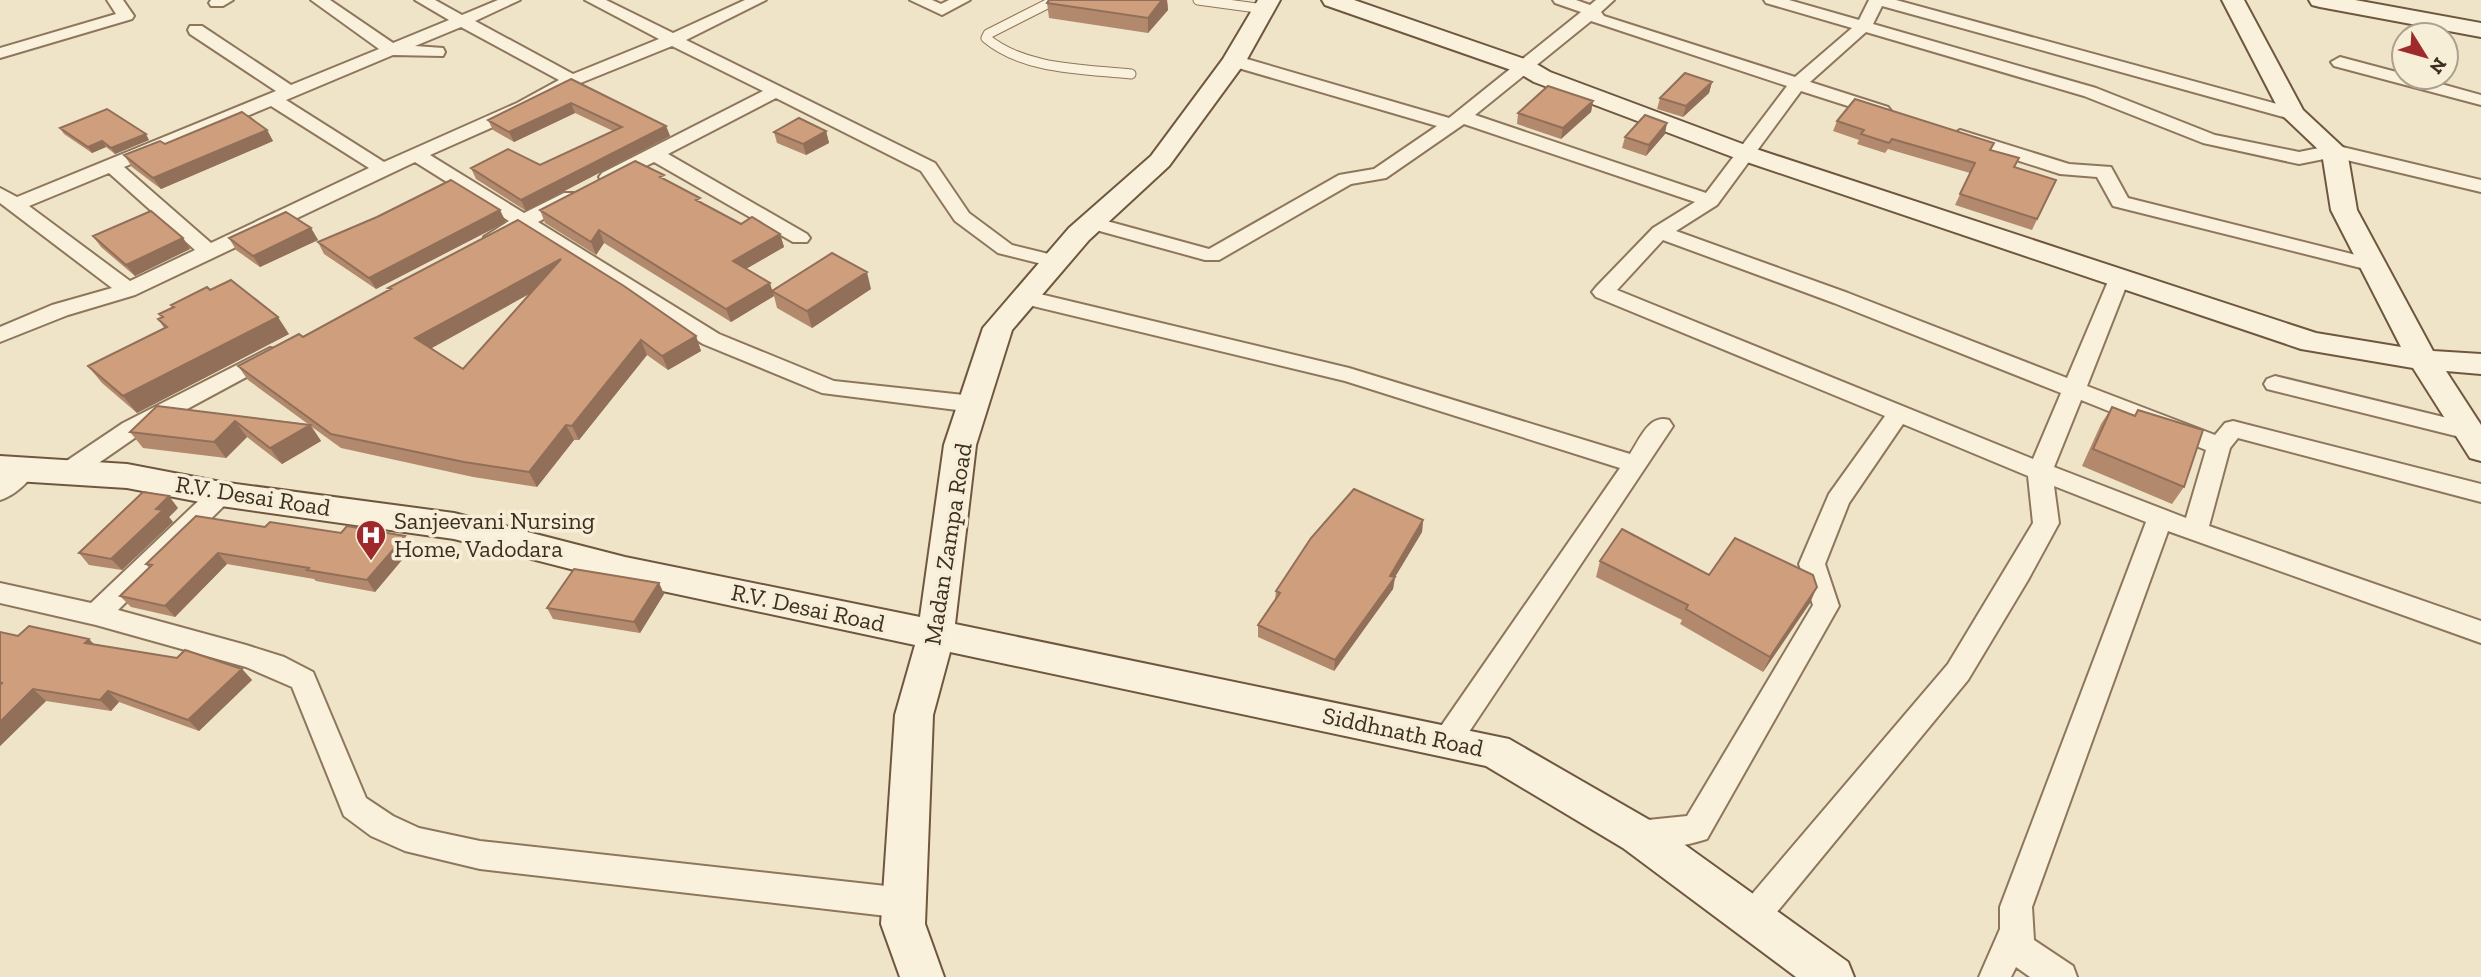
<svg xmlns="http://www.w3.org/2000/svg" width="2481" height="977" font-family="'Zilla Slab',serif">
<rect width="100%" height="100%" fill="#f0e4c8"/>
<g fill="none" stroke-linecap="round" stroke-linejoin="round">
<g stroke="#8d765c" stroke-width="11">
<path id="lane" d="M 1055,0 L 988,34 L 986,38 C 1024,70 1084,69 1131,74
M 1198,0 L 1264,9"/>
</g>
<g stroke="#8d765c" stroke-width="4">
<path id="street" d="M 107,0 L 123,0 L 134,16 L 132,19 L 0,58 L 0,48 L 116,14 Z
M 211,0 L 233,0 L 223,6 L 211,6 L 209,3 Z
M 311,0 L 330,0 L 393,43 L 449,20 L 415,0 L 435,0 L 462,15 L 498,0 L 520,0 L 475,21 L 573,74 L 659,39 L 585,0 L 606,0 L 673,33 L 745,0 L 766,0 L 686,40 L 935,163 L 969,213 L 1012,245 L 1061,257 L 1064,261 L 1061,265 L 1054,267 L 998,253 L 955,221 L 921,171 L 776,98 L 668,154 L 807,234 L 810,238 L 807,242 L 793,242 L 654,162 L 616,181 L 602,181 L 599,177 L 602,173 L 763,91 L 672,46 L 578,84 L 529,111 L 430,155 L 524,213 L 564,193 L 578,193 L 581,197 L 578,201 L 538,222 L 719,334 L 834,381 L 973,396 L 981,398 L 985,404 L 981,410 L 973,412 L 822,393 L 703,344 L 523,230 L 501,241 L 487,241 L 484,237 L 509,221 L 415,162 L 135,295 L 68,315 L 0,342 L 0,327 L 52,305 L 112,288 L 0,203 L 0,188 L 17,197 L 276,91 L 190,34 L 188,30 L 190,26 L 202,26 L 291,85 L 379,49 ZM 461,27 L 559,80 L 517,103 L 384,162 L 286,100 L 393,55 L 443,56 L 445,52 L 443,48 L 415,46 ZM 271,106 L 369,168 L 211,243 L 124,167 ZM 109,173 L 195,250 L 130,281 L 29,206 Z
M 910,0 L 932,0 L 941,4 L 949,0 L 970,0 L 942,15 Z
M 1553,0 L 1576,0 L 1590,5 L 1596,0 L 1614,0 L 1601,12 L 1604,16 L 1795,77 L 1852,28 L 1766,3 L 1764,0 L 1789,0 L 1859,20 L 1869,0 L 1896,0 L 2299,110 L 2302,114 L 2293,119 L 2287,118 L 1882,6 L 1873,24 L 2096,88 L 2215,135 L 2299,152 L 2334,145 L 2481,180 L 2481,192 L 2334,157 L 2299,164 L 2203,143 L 2084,96 L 1866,32 L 1810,82 L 1888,107 L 1891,111 L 1888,115 L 1876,115 L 1801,91 L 1717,205 L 1676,231 L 1848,293 L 2067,378 L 2109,279 L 2112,274 L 2126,274 L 2129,279 L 2087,386 L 2215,435 L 2225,423 L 2233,421 L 2481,484 L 2481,502 L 2238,438 L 2230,448 L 2209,526 L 2481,621 L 2481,643 L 2168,531 L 2032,907 L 2034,940 L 2073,966 L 2077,977 L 2030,977 L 2016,967 L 2011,977 L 1979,977 L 2000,929 L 2000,907 L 2146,522 L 2054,486 L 2059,523 L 2028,580 L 1968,680 L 1763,929 L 1752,933 L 1741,929 L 1736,918 L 1741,907 L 1948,664 L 2033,523 L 2028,476 L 1903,424 L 1849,503 L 1825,564 L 1839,606 L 1707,839 C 1685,846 1649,853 1627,845 L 1623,835 L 1627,825 L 1638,821 L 1687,816 L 1813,605 L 1799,564 L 1829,494 L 1885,416 L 1596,297 L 1592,292 L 1596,287 L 1653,228 L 1695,202 L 1464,124 L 1386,178 L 1351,184 L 1219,260 L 1205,260 L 1085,227 L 1082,223 L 1085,219 L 1092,217 L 1209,249 L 1339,175 L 1374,169 L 1437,126 L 1228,65 L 1225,61 L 1228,57 L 1240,57 L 1449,118 L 1581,12 L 1555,3 ZM 1591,21 L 1787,86 L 1706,193 L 1475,115 ZM 1663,240 L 1834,303 L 2061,393 L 2033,459 L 1617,290 ZM 2081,400 L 2206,450 L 2186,518 L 2054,467 Z
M 2340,57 L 2404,74 L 2404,77 L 2416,77 L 2481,95 L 2481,105 L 2334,66 L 2331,62 Z
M 1960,130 L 2069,164 L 2111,167 L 2128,198 L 2380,261 L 2383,265 L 2380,269 L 2373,271 L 2113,206 L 2097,177 L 2060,174 L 1954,140 L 1951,136 Z
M 1023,290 L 1349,368 L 1630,454 C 1640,439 1649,414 1669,420 L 1673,426 L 1457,750 L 1447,753 L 1437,750 L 1433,741 L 1437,732 L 1620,468 L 1345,381 L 1016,302 L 1012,297 L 1016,292 Z
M 270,348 L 278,350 L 281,355 L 278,360 L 139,435 L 77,478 L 68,481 L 59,478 L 56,472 L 59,466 L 123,423 Z
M 2275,376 L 2468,423 L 2476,425 L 2480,431 L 2476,437 L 2468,439 L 2267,389 L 2264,384 L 2267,379 Z
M 24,461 L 33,464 L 36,470 C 29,482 14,496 0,500 L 0,477 L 15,464 Z
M 221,485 L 230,488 L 233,494 L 230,500 L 118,610 L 246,645 L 284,657 L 313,672 L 366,798 L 393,816 L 419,828 L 480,841 L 904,888 L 915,893 L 920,903 L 915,913 L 904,918 L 480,869 L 405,851 L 371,836 L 344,816 L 292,687 L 246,667 L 96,625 L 0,603 L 0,583 L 91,603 L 212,488 Z"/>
</g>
<g stroke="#6f573f" stroke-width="4">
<path id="secondary" d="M 1258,0 L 1280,0 L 1246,61 L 1169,166 L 1089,240 L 1012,330 L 976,445 L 955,624 L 1509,739 L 1653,822 L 1848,962 L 1854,977 L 1796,977 L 1623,848 L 1486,766 L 950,652 L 933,715 L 925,924 L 944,977 L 900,977 L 881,924 L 895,715 L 915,645 L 625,583 L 454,539 L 221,506 L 127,488 L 0,480 L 0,456 L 127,464 L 221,482 L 454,513 L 625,557 L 920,617 L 944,445 L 983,328 L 1069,228 L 1151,156 L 1223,59 Z
M 1322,0 L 1354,0 L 1533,62 L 1550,72 L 1756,149 L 2316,333 L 2401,347 L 2331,210 L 2322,153 L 2281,114 L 2222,0 L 2244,0 L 2303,110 L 2347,151 L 2357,210 L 2433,351 L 2481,354 L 2481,374 L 2446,371 L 2481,425 L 2481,461 L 2470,458 L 2413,368 L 2301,349 L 1738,159 L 1534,82 L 1517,72 L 1325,5 Z
M 2309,0 L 2355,0 L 2481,23 L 2481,37 L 2320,7 L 2312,5 Z"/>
</g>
<use href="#lane" stroke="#faf1dc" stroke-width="9"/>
<use href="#street" fill="#faf1dc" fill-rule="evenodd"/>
<use href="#secondary" fill="#faf1dc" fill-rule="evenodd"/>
</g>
<path fill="#b2896c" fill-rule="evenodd" d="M 1049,0 L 1167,0 L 1168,10 L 1148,33 L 1049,18 L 1047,3 Z
M 571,79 L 666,126 L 670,136 L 526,211 L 476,179 L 471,168 L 540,165 L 613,131 L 575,113 L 514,142 L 493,130 L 488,120 Z
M 1712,82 L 1709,93 L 1683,117 L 1657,109 L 1660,98 Z
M 1593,101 L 1591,112 L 1561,139 L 1517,124 L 1518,113 Z
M 1837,121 L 1994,143 L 1991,150 L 2015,167 L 2056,180 L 2032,230 L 1955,205 L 1970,173 L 1888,149 L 1885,153 L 1857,144 L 1859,140 L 1833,131 Z
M 60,128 L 149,140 L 115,154 L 106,147 L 92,153 L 64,134 Z
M 267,130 L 273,141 L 161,189 L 132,167 L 124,155 L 165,144 Z
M 826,131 L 829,143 L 806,155 L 777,143 L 774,132 Z
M 1665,134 L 1646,156 L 1622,148 L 1625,137 Z
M 665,180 L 702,203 L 741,224 L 780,234 L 784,247 L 746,269 L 772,291 L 871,289 L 812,328 L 777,308 L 774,296 L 731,322 L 604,243 L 596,255 L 545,223 L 540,210 Z
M 377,217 L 506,222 L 376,289 L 324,254 L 318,242 Z
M 518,220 L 696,336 L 701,351 L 668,370 L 647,355 L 579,440 L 574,440 L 537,487 L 473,477 L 341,448 L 312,427 L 321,441 L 282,464 L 247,437 L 226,458 L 143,448 L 130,432 L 157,406 L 308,424 L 248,380 L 238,366 L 303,337 L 390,290 L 388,288 ZM 530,293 L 463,369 L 430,348 L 449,338 Z
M 311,228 L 318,240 L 260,267 L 236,250 L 229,238 Z
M 93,236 L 183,238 L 190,249 L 135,276 L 101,247 Z
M 171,305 L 289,334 L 137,413 L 102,383 L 88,366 L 164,328 L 158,319 L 162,317 L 159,314 L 173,307 Z
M 2112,407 L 2184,487 L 2172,504 L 2082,466 L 2101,424 Z
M 178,508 L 169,517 L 173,522 L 122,570 L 89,565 L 79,553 Z
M 1423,520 L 1422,532 L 1395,577 L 1393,589 L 1334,671 L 1258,637 L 1258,625 L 1275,600 L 1276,591 Z
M 265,527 L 412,548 L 375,592 L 316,581 L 314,579 L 227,564 L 175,617 L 131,607 L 120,596 L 149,568 L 146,564 Z
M 1600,561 L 1709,575 L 1810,603 L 1763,672 L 1680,624 L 1682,620 L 1596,577 Z
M 659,583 L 664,594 L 640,633 L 553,619 L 547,608 Z
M 0,632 L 18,636 L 94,644 L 242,669 L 252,680 L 199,731 L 119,702 L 111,711 L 46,701 L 0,746 Z"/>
<path fill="#916f58" d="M 1162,0 L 1167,0 L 1168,10 L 1148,33 L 1148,18 Z
M 1712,82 L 1709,93 L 1683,117 L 1686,106 Z
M 1593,101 L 1591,112 L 1561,139 L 1563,128 Z
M 571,103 L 575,113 L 514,142 L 509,132 Z
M 1667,123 L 1665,134 L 1646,156 L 1649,145 Z
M 666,126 L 670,136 L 526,211 L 521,200 Z
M 267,130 L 273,141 L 161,189 L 153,178 Z
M 826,131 L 829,143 L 806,155 L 803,144 Z
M 146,134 L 149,140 L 115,154 L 111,148 Z
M 102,141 L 106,147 L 92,153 L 88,147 Z
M 500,210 L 506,222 L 376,289 L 369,278 Z
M 311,228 L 318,240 L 260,267 L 253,256 Z
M 599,230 L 604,243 L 596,255 L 591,242 Z
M 780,234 L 784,247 L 737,274 L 733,261 Z
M 183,238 L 190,249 L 135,276 L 126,265 Z
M 561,259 L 567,273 L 423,353 L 415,338 Z
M 867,272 L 871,289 L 812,328 L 807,311 Z
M 770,283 L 774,296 L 731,322 L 726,309 Z
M 278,317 L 289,334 L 137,413 L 123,396 Z
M 696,336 L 701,351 L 668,370 L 662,356 Z
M 641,340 L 647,355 L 579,440 L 572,426 Z
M 235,421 L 247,437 L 226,458 L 214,442 Z
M 310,425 L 321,441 L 282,464 L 270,448 Z
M 566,425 L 574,440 L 537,487 L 529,472 Z
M 169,496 L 178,508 L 169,517 L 173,522 L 122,570 L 111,559 L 156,509 Z
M 1423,520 L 1422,532 L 1395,577 L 1393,589 L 1334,671 L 1335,660 L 1390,576 Z
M 405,536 L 412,548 L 375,592 L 367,580 Z
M 218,553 L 227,564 L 175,617 L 165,606 Z
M 659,583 L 664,594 L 640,633 L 634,622 Z
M 1817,587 L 1810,603 L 1763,672 L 1770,657 Z
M 89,639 L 100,650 L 85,643 Z
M 242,669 L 252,680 L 199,731 L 188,720 Z
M 33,689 L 46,701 L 0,746 L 0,722 Z
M 108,691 L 119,702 L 111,711 L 100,700 Z"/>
<path fill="#cf9f7d" stroke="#916f58" stroke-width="2" fill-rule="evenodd" d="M 1049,0 L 1162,0 L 1148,18 L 1047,3 Z
M 1685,73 L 1712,82 L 1686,106 L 1660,98 Z
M 571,79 L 666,126 L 521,200 L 471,168 L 508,149 L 540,165 L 622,127 L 571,103 L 509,132 L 488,120 Z
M 1548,86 L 1593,101 L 1563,128 L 1518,113 Z
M 1855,99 L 1994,143 L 1990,150 L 2019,158 L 2014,167 L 2056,180 L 2037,219 L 1960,194 L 1975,163 L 1892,139 L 1889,143 L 1861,134 L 1864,130 L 1837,121 Z
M 107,109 L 146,134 L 111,148 L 102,141 L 88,147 L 60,128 Z
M 242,112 L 267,130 L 153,178 L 124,155 L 160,141 L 165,144 Z
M 1645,115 L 1667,123 L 1649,145 L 1625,137 Z
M 799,118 L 826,131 L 803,144 L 774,132 Z
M 635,161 L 664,175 L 660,177 L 700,198 L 696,200 L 741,224 L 752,217 L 780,234 L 733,261 L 770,283 L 726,309 L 599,230 L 591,242 L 540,210 Z
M 451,180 L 500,210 L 369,278 L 318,242 L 377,217 Z
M 151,211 L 183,238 L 126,265 L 93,236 Z
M 286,212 L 311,228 L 253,256 L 229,238 Z
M 518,220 L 624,286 L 696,336 L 662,356 L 641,340 L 572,426 L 566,425 L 529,472 L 464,462 L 331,434 L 238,366 L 299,334 L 303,337 L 391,289 L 388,288 ZM 561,259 L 463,369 L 415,338 Z
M 832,253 L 867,272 L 807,311 L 772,291 Z
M 231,280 L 278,317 L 123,396 L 88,366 L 167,327 L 158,319 L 163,317 L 159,314 L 174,307 L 171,305 L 207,287 L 210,290 Z
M 157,406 L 310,425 L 270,448 L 235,421 L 214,442 L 130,432 Z
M 2112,407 L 2135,416 L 2138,410 L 2203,430 L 2184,487 L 2093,449 Z
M 1354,489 L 1423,520 L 1390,576 L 1395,577 L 1335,660 L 1258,625 L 1280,593 L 1276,591 L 1311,538 Z
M 143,492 L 169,496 L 156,509 L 163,510 L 111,559 L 79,553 Z
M 196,516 L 265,527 L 270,522 L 341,533 L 347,526 L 405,536 L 367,580 L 307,570 L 309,568 L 218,553 L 165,606 L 120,596 L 152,565 L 146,564 Z
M 1622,529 L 1709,575 L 1735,538 L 1813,575 L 1817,587 L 1770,657 L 1686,609 L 1688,605 L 1600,561 Z
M 574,569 L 659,583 L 634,622 L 547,608 Z
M 29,626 L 89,639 L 85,643 L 177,658 L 185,650 L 242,669 L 188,720 L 108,691 L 100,700 L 33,689 L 0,722 L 0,685 L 2,683 L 0,682 L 0,632 L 18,636 Z"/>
<defs>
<g id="hospital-pin" transform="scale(1.575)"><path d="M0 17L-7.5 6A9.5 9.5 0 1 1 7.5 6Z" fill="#9e2a2b" stroke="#f7eed8"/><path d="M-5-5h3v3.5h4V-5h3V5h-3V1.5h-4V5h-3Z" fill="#fff"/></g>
</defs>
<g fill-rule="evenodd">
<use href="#hospital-pin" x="371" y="535"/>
</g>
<g text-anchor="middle" stroke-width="7" stroke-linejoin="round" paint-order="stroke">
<g font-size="24" fill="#3d2e20" stroke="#f7eed8">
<text transform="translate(253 496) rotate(9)" y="8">R.V. Desai Road</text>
<text transform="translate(948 544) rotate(-81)" y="8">Madan Zampa Road</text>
<text transform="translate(808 608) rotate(12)" y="8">R.V. Desai Road</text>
<text transform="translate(1403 732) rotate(12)" y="8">Siddhnath Road</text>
</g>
<g font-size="24" fill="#3d2e20" stroke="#f7eed8" text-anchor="start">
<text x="394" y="529">Sanjeevani Nursing<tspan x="394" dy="28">Home, Vadodara</tspan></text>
</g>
</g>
<g transform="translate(2425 56) rotate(127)"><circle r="33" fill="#f7eed8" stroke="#ada18e" stroke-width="2"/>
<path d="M0-5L12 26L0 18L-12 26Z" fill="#9e2a2b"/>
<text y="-10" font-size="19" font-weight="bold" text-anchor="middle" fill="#3d2e20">N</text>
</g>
</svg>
